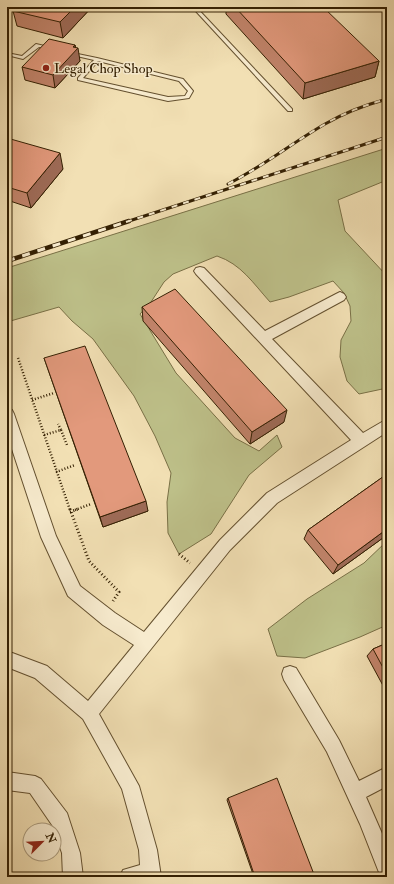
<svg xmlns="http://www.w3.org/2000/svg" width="394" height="884" font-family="'IM FELL Double Pica',serif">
<rect width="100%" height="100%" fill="#f2e0b4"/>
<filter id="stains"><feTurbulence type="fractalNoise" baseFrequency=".005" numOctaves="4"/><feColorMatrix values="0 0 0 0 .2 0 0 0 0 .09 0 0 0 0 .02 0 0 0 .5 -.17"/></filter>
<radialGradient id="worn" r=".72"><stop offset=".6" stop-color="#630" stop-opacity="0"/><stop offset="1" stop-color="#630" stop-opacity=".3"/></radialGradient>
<path fill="#bec18a" stroke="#797046" d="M 387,148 L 387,180 L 338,200 L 345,231 L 387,276 L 387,388 L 359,394 L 347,381 L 340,357 L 341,340 L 351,321 L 350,306 L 344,293 L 333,281 L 289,297 L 270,302 C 253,283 241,264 217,256 L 173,274 L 164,282 L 151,302 L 140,314 L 176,373 L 235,438 L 259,451 L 277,435 L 282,447 L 249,475 L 211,534 L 179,554 L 168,533 L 167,502 L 171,473 L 155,436 L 134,396 L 93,339 L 72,321 L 59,307 L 7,322 L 7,268 Z
M 387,541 L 387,625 L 360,637 L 305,658 L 277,656 L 268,629 L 307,599 L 364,563 Z"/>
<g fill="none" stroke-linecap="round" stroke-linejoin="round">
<g stroke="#64502f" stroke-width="2">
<path id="lane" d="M 192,7 L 196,7 L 292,109 L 292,111 L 288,111 Z
M 36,44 L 53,48 L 51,49 L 39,47 L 23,59 L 7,55 L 7,53 L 22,56 Z
M 68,52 L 97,58 L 183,79 L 193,91 L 189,98 L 168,101 L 78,80 L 78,78 L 94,60 L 68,54 ZM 98,61 L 179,81 L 188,91 L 185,96 L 168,97 L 83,78 Z"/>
</g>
<g stroke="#64502f" stroke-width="2">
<path id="street" d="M 200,267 L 204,268 L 265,331 L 336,294 L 340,292 L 344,294 L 346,297 L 344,300 L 272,339 L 363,433 L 387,419 L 387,432 L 277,503 L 230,550 L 99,714 L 139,786 L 157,850 L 161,877 L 120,877 L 123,870 L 140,865 L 139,850 L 122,789 L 83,719 L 35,678 L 7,667 L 7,651 L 47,666 L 88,701 L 134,645 L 103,625 L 68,596 L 41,537 L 7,434 L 7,408 L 12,410 L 14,414 L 56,536 L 80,586 L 115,613 L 144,632 L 220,540 L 267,493 L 351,440 L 196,274 L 194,271 L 196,268 Z
M 290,666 L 296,668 L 339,740 L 359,781 L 387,767 L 387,786 L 366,797 L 387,845 L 387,877 L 380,875 L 360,824 L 327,752 L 284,680 L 282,674 L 284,668 Z
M 7,772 L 35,776 L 41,779 L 67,813 L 80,853 L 83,877 L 63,877 L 62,853 L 52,825 L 30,793 L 7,790 Z"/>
</g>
<path stroke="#342003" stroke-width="2.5" stroke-dasharray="1 2" stroke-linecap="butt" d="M 18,358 L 70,510
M 32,400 L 54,393
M 61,430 L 67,445
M 44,435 L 61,430 L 58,424
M 56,472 L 75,465
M 75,510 L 91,504"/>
<path stroke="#342003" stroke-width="3" stroke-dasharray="1 2.5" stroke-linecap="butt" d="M 70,509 L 89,561 L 119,592 L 113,601
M 70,512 L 78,509
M 179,554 L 190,563"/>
<use href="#lane" fill="#f7ebce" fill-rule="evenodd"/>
<use href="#street" fill="#f7ebce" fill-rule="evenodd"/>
<g stroke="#342003" stroke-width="3">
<path id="rail-far1" d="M 228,184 C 262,167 292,143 325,124 C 344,113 365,105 387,99
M 126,222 L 387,137"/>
</g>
<g stroke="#342003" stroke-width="4.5">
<path id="rail" d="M 7,261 L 129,221"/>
</g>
<use href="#rail-far1" stroke="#f7ebce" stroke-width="2" stroke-dasharray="6" stroke-linecap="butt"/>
<use href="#rail" stroke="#f7ebce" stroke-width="3" stroke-dasharray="8" stroke-linecap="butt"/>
</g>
<path fill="#c2846b" stroke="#342003" d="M 92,7 L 63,38 L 17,26 L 13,11 Z
M 226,7 L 306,7 L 309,10 L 379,61 L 375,77 L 303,99 L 226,14 Z
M 75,45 L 80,61 L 55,88 L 25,80 L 22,67 Z
M 7,138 L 63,169 L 31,208 L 7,200 Z
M 142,307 L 284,422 L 250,444 L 143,321 Z
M 44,358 L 148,511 L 103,527 Z
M 387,474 L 387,535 L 333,574 L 304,539 L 308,530 Z
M 387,643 L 387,693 L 367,656 L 373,649 Z
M 228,798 L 315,877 L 254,877 L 227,800 Z"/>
<path fill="#9e6b57" stroke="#342003" d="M 75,7 L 92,7 L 63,38 L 60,22 Z
M 75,45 L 76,50 L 78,48 L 80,61 L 55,88 L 53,75 Z
M 379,61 L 375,77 L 303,99 L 305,83 Z
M 60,153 L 63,169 L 31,208 L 27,193 Z
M 287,410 L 284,422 L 250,444 L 252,432 Z
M 146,501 L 148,511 L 103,527 L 100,517 Z
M 387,529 L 387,535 L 333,574 L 338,565 Z"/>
<path fill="#e2997c" stroke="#342003" d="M 17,7 L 75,7 L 60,22 L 13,11 Z
M 235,7 L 306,7 L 309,10 L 320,7 L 323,7 L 379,61 L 305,83 Z
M 49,39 L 75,45 L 73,47 L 78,48 L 53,75 L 22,67 Z
M 7,138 L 60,153 L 27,193 L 7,187 Z
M 175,289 L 287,410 L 252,432 L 142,307 Z
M 85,346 L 146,501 L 100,517 L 44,358 Z
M 387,474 L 387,529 L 338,565 L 308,530 Z
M 387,643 L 387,675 L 373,649 Z
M 277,778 L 315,877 L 255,877 L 228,798 Z"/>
<circle fill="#8f2418" stroke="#f7ebce" stroke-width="1.5" cx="46" cy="68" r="4"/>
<g text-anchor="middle" stroke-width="3" stroke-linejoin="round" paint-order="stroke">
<g font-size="14" fill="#342003" stroke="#f7ebce" text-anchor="start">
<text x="54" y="73">Legal Chop Shop</text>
</g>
</g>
<rect width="394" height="884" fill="none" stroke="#f2e0b4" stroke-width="24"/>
<rect x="8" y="8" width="378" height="868" fill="none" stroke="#342003" stroke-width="2"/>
<rect x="12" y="12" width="370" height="860" fill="none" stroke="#342003"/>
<g transform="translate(42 842) rotate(66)"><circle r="19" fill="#f7ebce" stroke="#a99a7d"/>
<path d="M0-3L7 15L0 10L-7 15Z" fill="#8f2418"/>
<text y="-6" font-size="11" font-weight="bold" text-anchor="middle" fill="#342003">N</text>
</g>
<rect width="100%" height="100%" filter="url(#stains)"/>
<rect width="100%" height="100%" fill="url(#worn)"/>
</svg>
